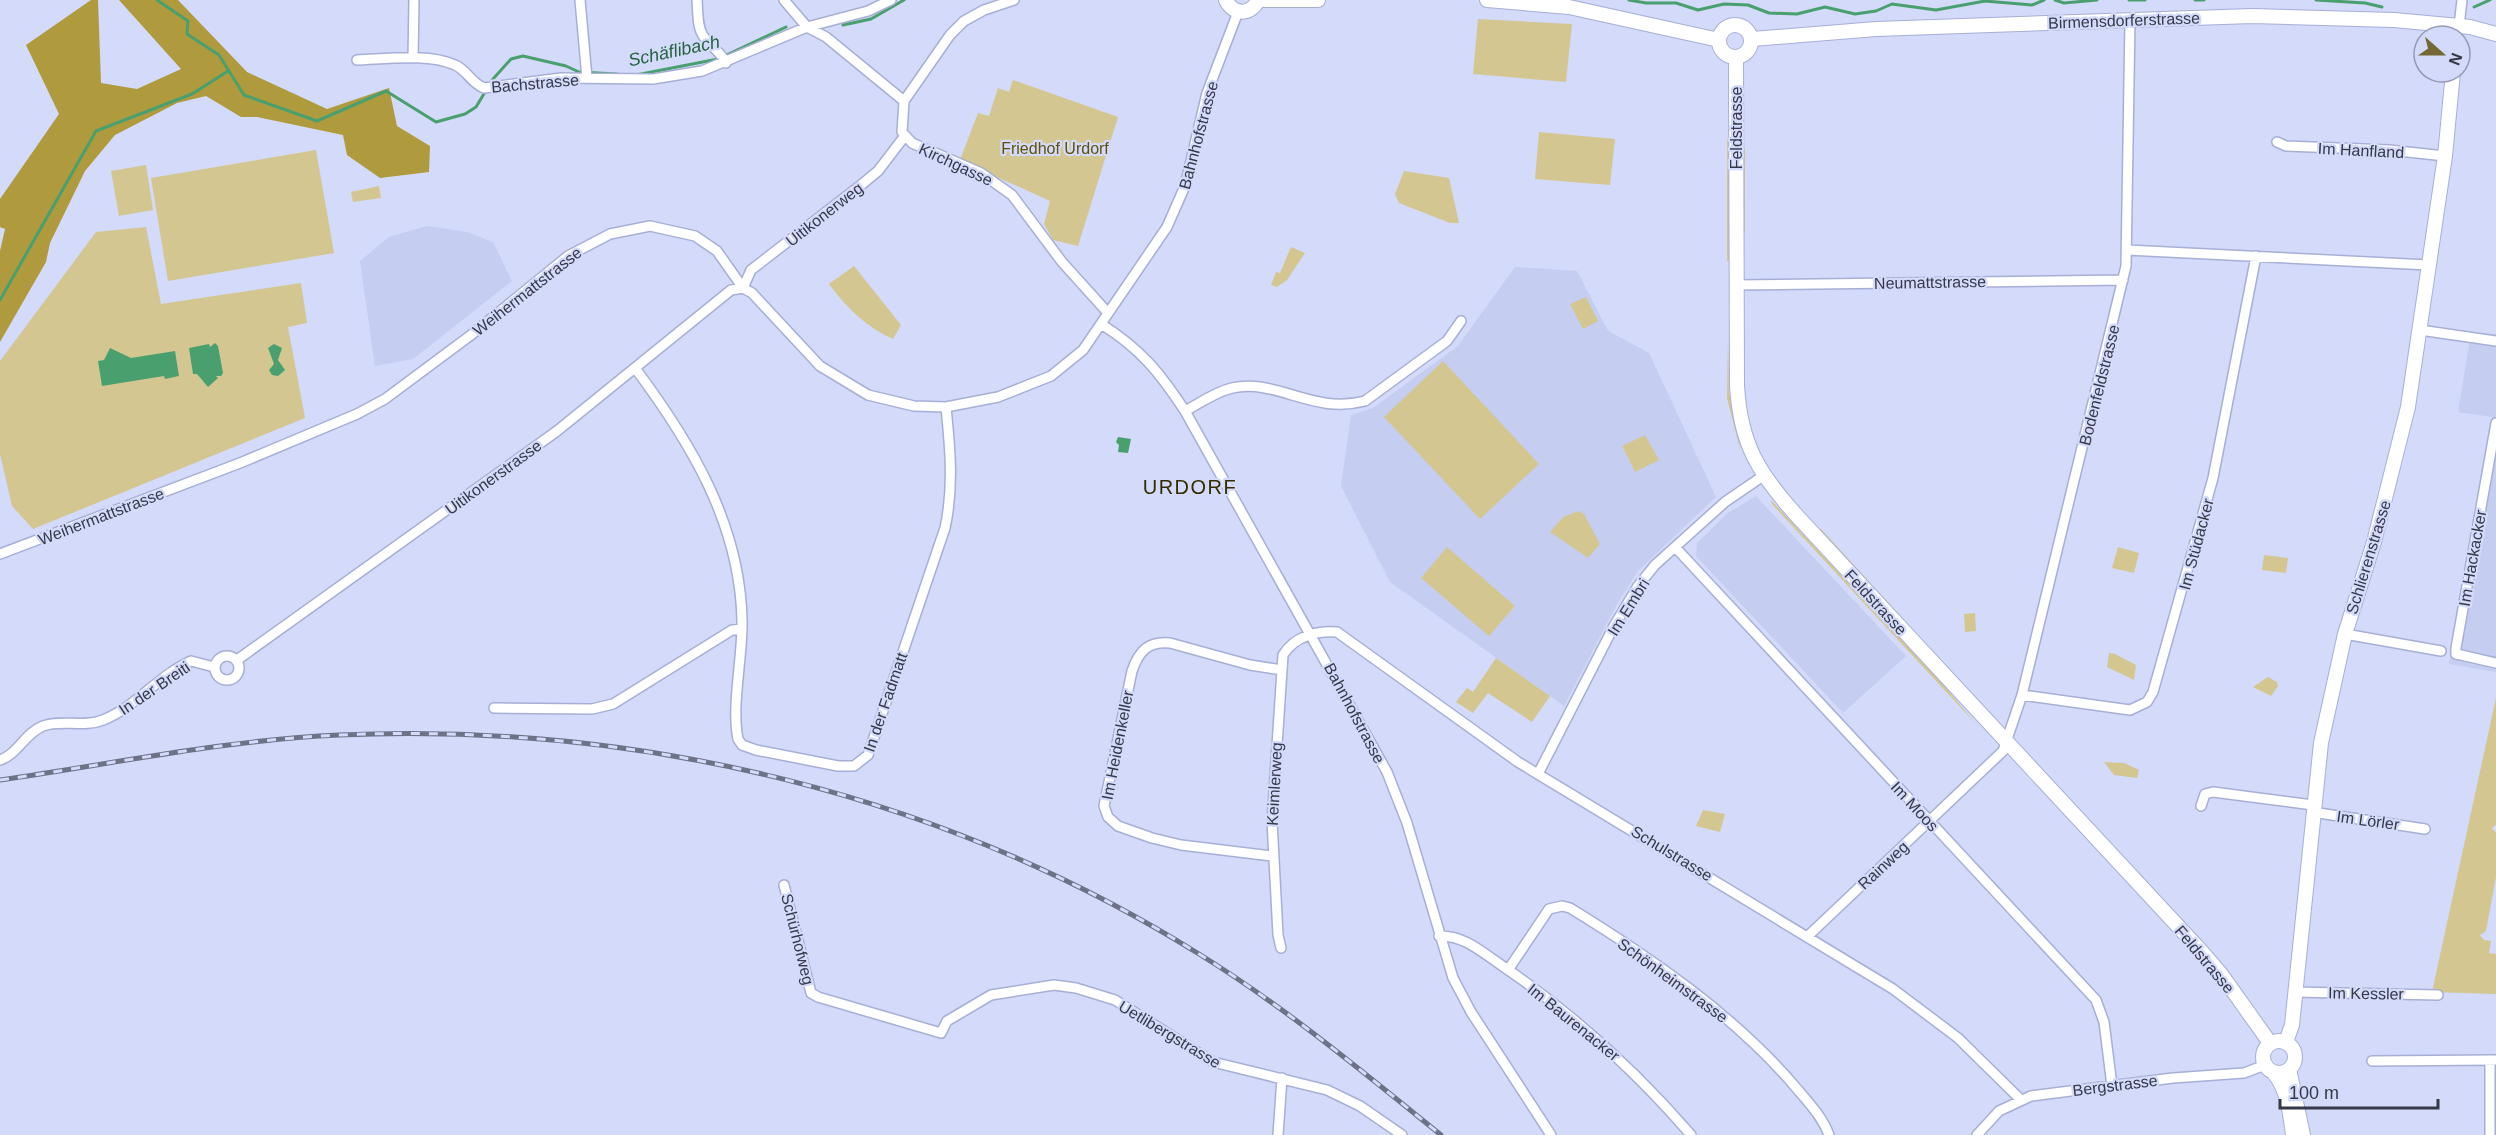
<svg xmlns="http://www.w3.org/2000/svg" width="2496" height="1135" font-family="Helvetica,sans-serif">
<rect width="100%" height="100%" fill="#d3dafa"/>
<path fill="#c5cdf1" d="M 427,226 L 467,232 L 493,242 L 512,281 L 413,359 L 375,366 L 360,261 L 389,237 Z
M 1515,267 L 1577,271 L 1608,331 L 1649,353 L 1716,497 L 1638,571 L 1616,606 L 1564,706 L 1390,582 L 1341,486 L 1351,415 L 1373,408 L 1458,346 Z
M 2471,333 L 2496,334 L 2496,672 L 2449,664 L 2492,417 L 2458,412 Z
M 1756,496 L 1906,656 L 1843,713 L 1696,556 L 1697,543 L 1728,513 Z"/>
<path fill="#d3c691" d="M 1478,19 L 1572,24 L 1566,82 L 1473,74 Z
M 1013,80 L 1118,117 L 1078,246 L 1053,240 L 1044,224 L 1050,201 L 960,160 L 978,113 L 989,116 L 998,88 L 1009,92 Z
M 1539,132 L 1615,139 L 1610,185 L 1535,179 Z
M 1727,139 L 1730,139 L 1729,261 L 1727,261 Z
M 1743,148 L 1745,148 L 1745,233 L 1742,233 Z
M 316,150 L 334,253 L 168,281 L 151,178 Z
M 146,165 L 153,210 L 119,216 L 111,171 Z
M 1404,171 L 1449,178 L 1459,223 L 1450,223 L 1399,203 L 1395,194 Z
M 379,186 L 381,198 L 353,202 L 351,192 Z
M 146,227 L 161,304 L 301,283 L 307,323 L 288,327 L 305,418 L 33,529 L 12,506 L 0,454 L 0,361 L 96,232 Z
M 1291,247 L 1305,253 L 1287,280 L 1277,287 L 1271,285 L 1276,272 L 1280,273 Z
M 854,266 L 901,325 L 893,339 C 865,326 847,308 829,284 Z
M 1586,297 L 1598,321 L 1583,329 L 1570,304 Z
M 1728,339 L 1729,392 L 1741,453 L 1727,398 Z
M 1443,361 L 1539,464 L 1480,519 L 1384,417 Z
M 1645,435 L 1659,460 L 1635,472 L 1622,446 Z
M 1771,500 L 1940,681 L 1976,724 L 1772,504 Z
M 1579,511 L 1584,514 L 1600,544 L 1588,558 L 1550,532 L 1563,517 Z
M 1818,529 L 1821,529 L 1917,634 L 1915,635 Z
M 1447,547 L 1515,606 L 1489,636 L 1421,578 Z
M 2118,547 L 2139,553 L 2134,573 L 2112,568 Z
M 2264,555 L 2288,558 L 2286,573 L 2262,570 Z
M 1975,613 L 1976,631 L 1965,632 L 1964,614 Z
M 2109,653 L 2115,654 L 2136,665 L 2134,680 L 2107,667 Z
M 1496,658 L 1550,696 L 1532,722 L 1488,693 L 1473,713 L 1456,702 L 1467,688 L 1473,692 Z
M 2268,677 L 2277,682 L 2278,686 L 2271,696 L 2253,687 Z
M 2496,698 L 2496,825 L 2492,828 L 2496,833 L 2496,877 L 2486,931 L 2480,935 L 2484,940 L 2491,941 L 2489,953 L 2496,954 L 2496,994 L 2432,992 Z
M 2104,762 L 2124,763 L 2139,770 L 2137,778 L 2114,775 Z
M 1703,810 L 1725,814 L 1720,832 L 1696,826 Z"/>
<path fill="#b09a3e" d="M 91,0 L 98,0 L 101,83 L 137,89 L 181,69 L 119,0 L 178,0 L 247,72 L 327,109 L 389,88 L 397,126 L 430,146 L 429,172 L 380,178 L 347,155 L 343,135 L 257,117 L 241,117 L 206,96 L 177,103 L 115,135 L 85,171 L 50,243 L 46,262 L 0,342 L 0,251 L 5,229 L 0,227 L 0,199 L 59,114 L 26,45 Z"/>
<path fill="#49a06e" d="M 215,343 L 218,346 L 223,373 L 221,376 L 216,376 L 218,378 L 208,387 L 197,374 L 193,374 L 189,348 L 209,344 L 210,347 Z
M 274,344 L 282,348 L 278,360 L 285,370 L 278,376 L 272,375 L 269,370 L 274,364 L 268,348 Z
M 110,348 L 131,358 L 175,351 L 179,376 L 165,379 L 164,376 L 102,386 L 98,361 L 104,360 Z
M 1118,437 L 1131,439 L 1128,453 L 1118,452 L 1119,445 L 1116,442 Z"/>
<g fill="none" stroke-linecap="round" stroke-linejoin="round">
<path stroke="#49a06e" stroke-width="3" d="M 157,0 L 188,21 L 187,34 L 219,55 L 244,95 L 317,121 L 386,91 L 436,122 L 465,114 L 476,107 L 493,79 L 511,59 L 523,56 L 566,66 L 579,72 L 617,74
M 1629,0 L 1646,3 L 1676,3 L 1698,10 L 1724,4 L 1748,5 L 1769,13 L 1797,14 L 1825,7 L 1855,14 L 1876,11 L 1892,4 L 1936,10 L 1985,1 L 2032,5 L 2044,0
M 2055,0 L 2064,3 L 2097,0
M 2129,0 L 2145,0
M 2195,0 L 2204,0
M 2316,0 L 2365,3 L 2382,7
M 2474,7 L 2490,0
M 843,25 L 871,19 L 904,0
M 636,75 L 718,59 L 786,27
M 0,300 L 96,131 L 192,94 L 228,71"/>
<g stroke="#a7afd5" stroke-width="12">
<path id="street" d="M 580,0 L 587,78
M 697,0 C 698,12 697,28 704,37 C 711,47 721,52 726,63
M 784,0 L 807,27 L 826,37 L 904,101
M 1014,0 L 984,10 L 964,21 L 950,35 L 904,101 L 902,132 L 912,143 L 981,173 L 1012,195 L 1062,262 L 1108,313
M 2459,26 L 2462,0
M 413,58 L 414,0
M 357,60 C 385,59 429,53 455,65 C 467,70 471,83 484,88 L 561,78 L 653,79 L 702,71 L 807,27 L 868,11 L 891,0
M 2277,142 L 2286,146 L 2389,150 L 2445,156
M 2127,250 L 2429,265
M 1737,285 L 2123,280
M 743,288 L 751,270 L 861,185 L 878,171 L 904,137
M 1101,324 C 1141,349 1160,373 1185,411 L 1387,772 L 1407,823 L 1453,978 L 1471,1012 L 1551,1135
M 2420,330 L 2496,341
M 635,368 C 691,443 740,524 742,620 C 743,656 731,706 738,739 L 742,745 L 756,750 L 838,766 L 854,766 L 868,755 L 945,528 C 954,487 950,447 946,407
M 1185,411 C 1200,403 1215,392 1232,388 C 1277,378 1312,415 1365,401 L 1447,341 L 1461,321
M 2496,423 L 2456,648 L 2456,654 L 2461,655 L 2496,663
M 1675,547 L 2096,1000 L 2104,1022 L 2112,1086
M 0,554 L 240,463 L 357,414 L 385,399 L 471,335 L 568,256 L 610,234 L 650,226 L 695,236 L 717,251 L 743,288 L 752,293 L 820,366 L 868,395 L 914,406 L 946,407 L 998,397 L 1051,376 L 1083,350 L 1167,227 L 1185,186 L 1207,93 L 1238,12
M 2345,634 L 2441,651
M215 668a12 12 0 1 1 24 0a12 12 0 1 1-24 0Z
M 237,660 L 557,431 L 731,290 L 743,288
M 2022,695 L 2130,710 L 2147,702 L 2153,692 L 2213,478 L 2256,256
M 494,708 L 592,709 L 613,704 L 732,630 L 742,629
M 0,760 C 18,754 25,733 43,726 C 61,719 84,728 103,720 C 136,707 159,675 191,661 L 214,667
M 1538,774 L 1614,626 L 1638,586 L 1655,565 L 1725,502 L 1763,476
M 2201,806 L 2205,794 L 2213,792 L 2313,805
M 2312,812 L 2425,829
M 1272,856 L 1181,845 L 1152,838 L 1118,826 L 1108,817 L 1104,806 L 1132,671 C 1139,651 1148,641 1170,643 L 1250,665 L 1282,670
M 784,885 L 811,993 L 818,997 L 941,1033 L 947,1021 L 991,995 L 1054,985 L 1076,988 L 1115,1000 L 1213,1062 L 1327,1090 L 1360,1106 L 1402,1135
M 1439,936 C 1465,935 1484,954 1504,967 C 1574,1015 1635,1070 1691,1135
M 1808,936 L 2003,751 L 2022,695 L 2126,266 L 2130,20
M 1281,948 L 1278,935 L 1272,821 L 1283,655 C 1294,637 1316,630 1337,632 L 1518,762 L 1893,989 L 1958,1038 L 2020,1099
M 1508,970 L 1549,909 L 1562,906 L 1570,908 C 1650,957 1738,1018 1798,1090 C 1809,1103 1823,1118 1829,1135
M 2294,992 L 2438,995
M 2372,1061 L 2496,1060
M 1278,1135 L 1282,1078
M 1977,1135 L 1999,1111 L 2031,1096 L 2173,1078 L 2244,1073 L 2265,1065
M 2490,1135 L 2490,1060"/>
</g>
<g stroke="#a7afd5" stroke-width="16">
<path id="secondary" d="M 1226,0 C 1233,15 1251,16 1258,0
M 1260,0 L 1318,0
M 1487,0 L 1569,7 L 1719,40
M1719 41a16 16 0 1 1 32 0a16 16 0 1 1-32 0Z
M 1752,39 L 1876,29 L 2252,16 L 2394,20 L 2470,27 L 2496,34
M 1736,58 L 1737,385 C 1740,444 1759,474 1798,517 L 2202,952 L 2221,974 L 2270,1043
M2263 1057a16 16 0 1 1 32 0a16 16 0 1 1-32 0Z
M 2286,1042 L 2292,1025 L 2321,743 L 2345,634 L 2374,542 L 2408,407 L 2445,156 L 2453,72
M 2289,1069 L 2303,1135
M 2273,1072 C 2288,1089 2290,1113 2293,1135"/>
</g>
<use href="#street" stroke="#fff" stroke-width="9"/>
<use href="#secondary" stroke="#fff" stroke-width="14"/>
<g stroke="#6d7287" stroke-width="5">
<path id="rail" d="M 0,780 C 112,764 225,740 339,735 C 639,722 943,794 1199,954 C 1285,1007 1363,1072 1441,1135"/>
</g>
<use href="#rail" stroke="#d3dafa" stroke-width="3" stroke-dasharray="9" stroke-linecap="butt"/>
</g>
<g text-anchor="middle" stroke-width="4.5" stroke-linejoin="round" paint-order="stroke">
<g font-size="16" fill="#353948" stroke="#d3dafa">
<text transform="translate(2124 20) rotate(-2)" y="6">Birmensdorferstrasse</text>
<text transform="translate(535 83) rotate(-5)" y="6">Bachstrasse</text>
<text transform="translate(1736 128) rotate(-90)" y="6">Feldstrasse</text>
<text transform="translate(1198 135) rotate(-75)" y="6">Bahnhofstrasse</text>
<text transform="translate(2361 150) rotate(3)" y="6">Im Hanfland</text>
<text transform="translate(956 164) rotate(25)" y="6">Kirchgasse</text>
<text transform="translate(824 214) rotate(-38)" y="6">Uitikonerweg</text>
<text transform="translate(1930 282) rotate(-1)" y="6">Neumattstrasse</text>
<text transform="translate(527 291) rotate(-38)" y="6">Weihermattstrasse</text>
<text transform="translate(2099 385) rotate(-76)" y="6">Bodenfeldstrasse</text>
<text transform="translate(493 477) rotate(-36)" y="6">Uitikonerstrasse</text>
<text transform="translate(101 516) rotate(-21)" y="6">Weihermattstrasse</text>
<text transform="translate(2196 544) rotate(-75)" y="6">Im Stüdacker</text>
<text transform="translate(2368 557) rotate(-73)" y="6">Schlierenstrasse</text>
<text transform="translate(2472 558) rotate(-80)" y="6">Im Hackacker</text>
<text transform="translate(1876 602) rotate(47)" y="6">Feldstrasse</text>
<text transform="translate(1628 607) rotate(-58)" y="6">Im Embri</text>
<text transform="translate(154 688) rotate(-34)" y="6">In der Breiti</text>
<text transform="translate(885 702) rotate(-71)" y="6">In der Fadmatt</text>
<text transform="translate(1355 713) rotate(62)" y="6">Bahnhofstrasse</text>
<text transform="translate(1117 745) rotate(-79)" y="6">Im Heidenkeller</text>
<text transform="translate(1274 784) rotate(-87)" y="6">Keimlerweg</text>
<text transform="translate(1915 806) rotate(47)" y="6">Im Moos</text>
<text transform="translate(2368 820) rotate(8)" y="6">Im Lörler</text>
<text transform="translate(1672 853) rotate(31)" y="6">Schulstrasse</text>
<text transform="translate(1883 865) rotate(-43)" y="6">Rainweg</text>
<text transform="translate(798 939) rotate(76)" y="6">Schürhofweg</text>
<text transform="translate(2205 959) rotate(50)" y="6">Feldstrasse</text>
<text transform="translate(1673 980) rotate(36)" y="6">Schönheimstrasse</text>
<text transform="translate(2366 993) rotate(1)" y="6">Im Kessler</text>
<text transform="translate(1574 1022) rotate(39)" y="6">Im Baurenacker</text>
<text transform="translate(1170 1034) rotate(31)" y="6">Uetlibergstrasse</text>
<text transform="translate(2115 1085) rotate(-7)" y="6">Bergstrasse</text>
</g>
<g font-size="16" fill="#615109" stroke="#d3dafa">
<text x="1055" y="154">Friedhof Urdorf</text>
</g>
<g font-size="18" font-style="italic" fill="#256340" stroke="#d3dafa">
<text transform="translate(674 51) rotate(-12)" y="6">Schäflibach</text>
</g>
<g font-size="20" letter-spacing="1.5" fill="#362c01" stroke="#d3dafa">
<text x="1190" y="494">URDORF</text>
</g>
</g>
<g transform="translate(2442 54) rotate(111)"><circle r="28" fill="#d3dafa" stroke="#949ab3" stroke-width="1.5"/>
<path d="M0-4.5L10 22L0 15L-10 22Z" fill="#746835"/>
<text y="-9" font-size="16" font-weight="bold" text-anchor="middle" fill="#353948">N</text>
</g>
<path d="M2280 1099v9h158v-9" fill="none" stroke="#353948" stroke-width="3"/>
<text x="2289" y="1099" font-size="18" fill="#353948" stroke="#d3dafa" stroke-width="4.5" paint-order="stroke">100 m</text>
</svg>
